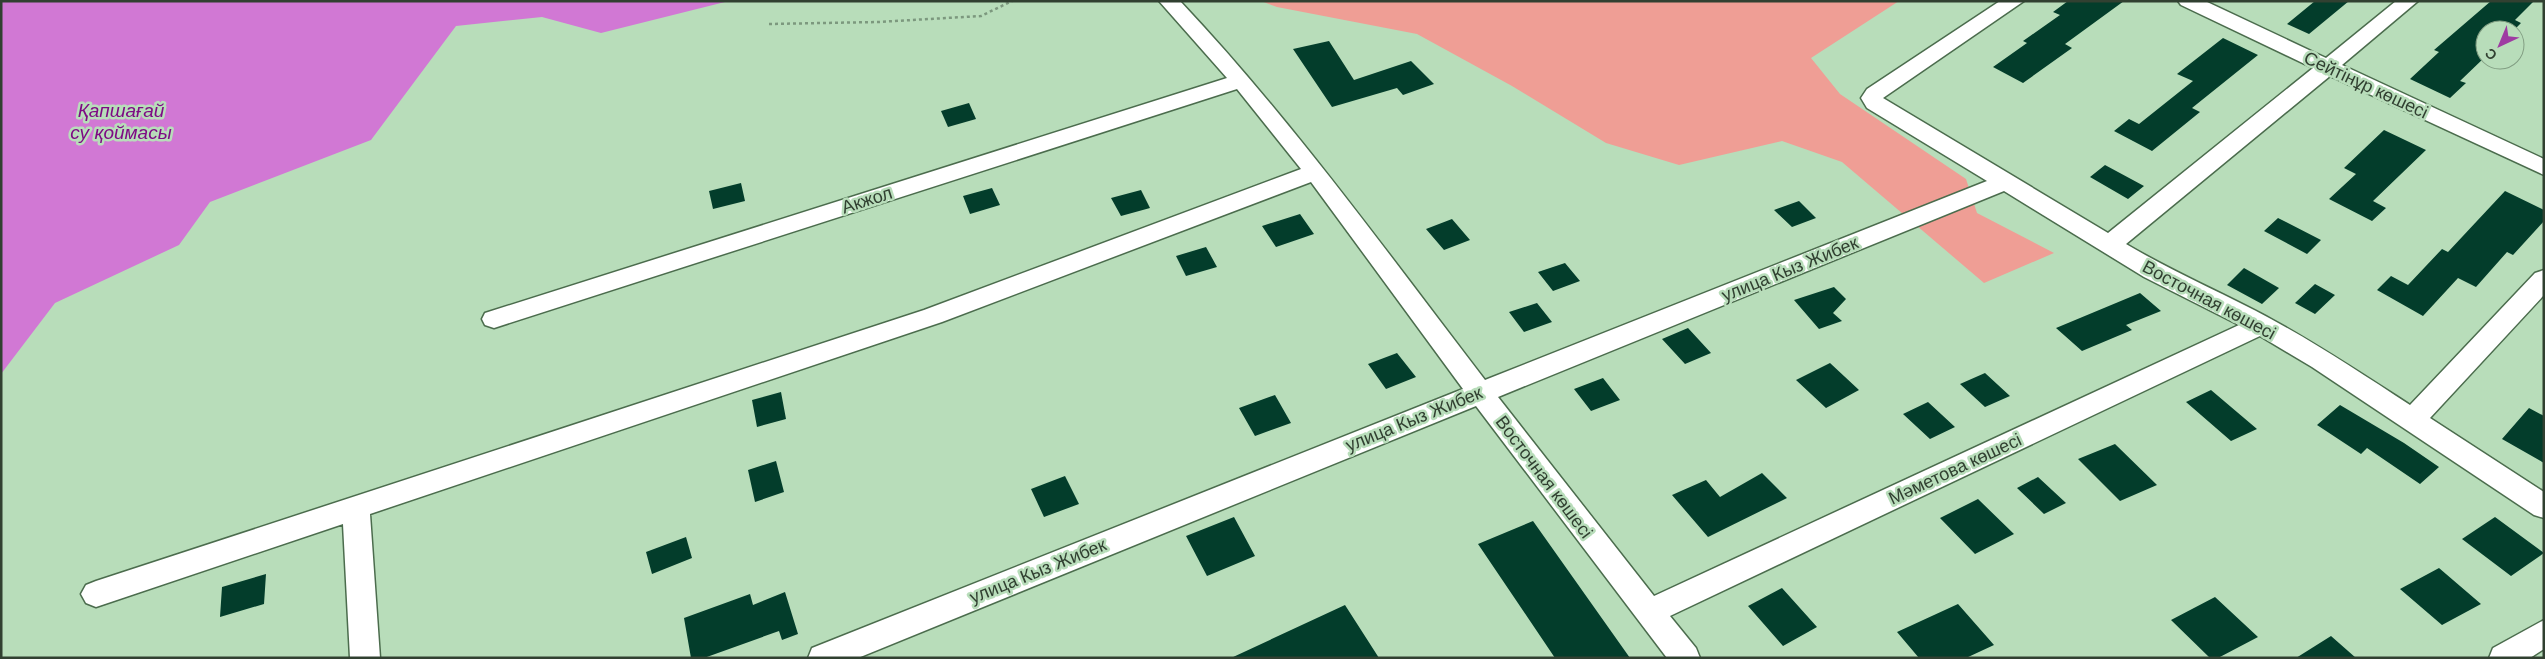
<svg xmlns="http://www.w3.org/2000/svg" width="2545" height="659" font-family="'DM Sans',sans-serif">
<rect width="100%" height="100%" fill="#b8ddba"/>
<path fill="#ef9e95" d="M 1261,1 L 1899,1 L 1811,58 L 1840,94 L 1966,179 L 1977,213 L 2054,253 L 1984,283 L 1842,162 L 1782,141 L 1679,165 L 1606,143 L 1512,86 L 1417,34 L 1277,7 Z"/>
<path fill="#d178d4" d="M 1,1 L 729,1 L 601,33 L 542,17 L 456,26 L 371,140 L 210,202 L 179,245 L 55,303 L 1,374 Z"/>
<path fill="#033d2b" d="M 2068,1 L 2124,1 L 2065,44 L 2072,48 L 2023,83 L 1993,67 L 2027,43 L 2023,41 L 2060,15 L 2053,12 Z
M 2315,1 L 2349,1 L 2309,34 L 2287,24 Z
M 2491,1 L 2534,1 L 2515,20 L 2521,23 L 2514,30 L 2485,30 L 2485,57 L 2460,81 L 2466,83 L 2450,98 L 2410,79 L 2439,52 L 2434,50 Z
M 2223,38 L 2258,55 L 2192,108 L 2200,112 L 2152,151 L 2114,131 L 2129,119 L 2139,124 L 2193,81 L 2177,74 Z
M 1329,41 L 1354,80 L 1411,61 L 1434,84 L 1403,95 L 1397,88 L 1332,107 L 1293,49 Z
M 969,103 L 976,119 L 948,127 L 941,111 Z
M 2384,130 L 2426,150 L 2373,201 L 2386,208 L 2372,221 L 2329,199 L 2356,174 L 2344,168 Z
M 2105,165 L 2144,186 L 2128,199 L 2090,177 Z
M 741,183 L 745,201 L 713,209 L 709,191 Z
M 992,188 L 1000,205 L 970,214 L 963,196 Z
M 1141,190 L 1150,208 L 1121,216 L 1111,198 Z
M 2505,191 L 2544,210 L 2544,221 L 2513,255 L 2507,252 L 2476,287 L 2458,278 L 2423,316 L 2377,290 L 2391,276 L 2408,285 L 2442,249 L 2448,252 Z
M 1799,201 L 1816,218 L 1792,227 L 1774,210 Z
M 1300,214 L 1314,234 L 1276,247 L 1262,226 Z
M 2278,218 L 2321,240 L 2307,254 L 2264,231 Z
M 1452,219 L 1470,240 L 1444,250 L 1426,229 Z
M 1206,247 L 1217,267 L 1186,276 L 1176,256 Z
M 1565,263 L 1580,281 L 1553,291 L 1538,272 Z
M 2244,268 L 2279,288 L 2262,304 L 2227,285 Z
M 2315,284 L 2335,295 L 2315,314 L 2295,303 Z
M 1834,287 L 1846,299 L 1833,313 L 1842,321 L 1819,329 L 1794,300 Z
M 2140,293 L 2161,311 L 2126,325 L 2132,330 L 2082,351 L 2056,328 Z
M 1537,303 L 1552,322 L 1524,332 L 1509,312 Z
M 1688,328 L 1711,353 L 1685,364 L 1662,339 Z
M 1397,353 L 1416,377 L 1386,389 L 1368,364 Z
M 1830,363 L 1859,390 L 1826,408 L 1796,380 Z
M 1985,373 L 2010,396 L 1985,407 L 1960,384 Z
M 1603,378 L 1620,400 L 1591,411 L 1574,389 Z
M 2211,390 L 2257,429 L 2231,441 L 2186,402 Z
M 781,392 L 786,419 L 757,427 L 752,400 Z
M 1275,395 L 1291,423 L 1255,436 L 1239,408 Z
M 1928,402 L 1955,427 L 1930,439 L 1903,414 Z
M 2340,405 L 2404,443 L 2439,467 L 2420,484 L 2367,448 L 2361,454 L 2317,425 Z
M 2529,408 L 2544,416 L 2544,463 L 2502,439 Z
M 2115,444 L 2157,485 L 2120,501 L 2078,459 Z
M 776,461 L 784,492 L 755,502 L 748,470 Z
M 1762,473 L 1787,498 L 1708,537 L 1672,495 L 1706,480 L 1720,497 Z
M 1065,476 L 1079,504 L 1044,517 L 1031,489 Z
M 2038,477 L 2066,503 L 2044,514 L 2017,488 Z
M 1978,499 L 2014,534 L 1975,554 L 1940,518 Z
M 1234,517 L 1255,556 L 1207,576 L 1186,536 Z
M 2495,517 L 2544,553 L 2511,576 L 2462,539 Z
M 1533,521 L 1630,658 L 1555,658 L 1478,544 Z
M 686,537 L 692,558 L 652,574 L 646,552 Z
M 2439,568 L 2481,604 L 2442,625 L 2400,589 Z
M 266,574 L 264,604 L 220,617 L 222,587 Z
M 1782,588 L 1817,627 L 1783,646 L 1748,606 Z
M 785,592 L 798,634 L 782,640 L 779,631 L 704,658 L 691,658 L 684,618 L 750,594 L 753,605 Z
M 2215,597 L 2258,637 L 2218,658 L 2210,658 L 2171,620 Z
M 1958,604 L 1994,645 L 1966,658 L 1919,658 L 1897,632 Z
M 1345,605 L 1379,658 L 1231,658 Z
M 2331,636 L 2356,658 L 2296,658 Z"/>
<g fill="none" stroke-linecap="round" stroke-linejoin="round">
<g stroke="#4b6c4d" stroke-width="3">
<path id="minor" d="M 1159,1 L 1180,1 C 1292,120 1386,251 1485,380 L 1987,181 L 1867,108 L 1861,98 L 1867,89 L 2000,1 L 2024,1 L 1883,98 L 2108,233 L 2313,68 L 2181,5 L 2178,1 L 2205,1 L 2326,58 L 2396,1 L 2418,1 L 2342,65 L 2544,159 L 2544,175 L 2330,76 L 2126,244 C 2173,272 2223,293 2271,319 C 2319,345 2364,375 2410,405 L 2535,273 L 2544,270 L 2544,295 L 2430,418 L 2544,492 L 2544,518 L 2534,515 L 2312,367 L 2260,336 L 1670,616 L 1696,648 L 1700,658 L 1667,658 L 1476,406 L 858,658 L 808,658 L 812,648 L 1463,389 L 1311,182 L 942,322 L 370,514 L 380,658 L 350,658 L 343,524 L 96,607 L 86,603 L 81,594 L 86,585 L 96,581 L 924,310 L 1301,169 L 1237,89 L 494,328 L 485,325 L 482,319 L 485,313 L 1227,78 ZM 2004,191 L 2144,277 L 2239,325 L 1654,596 L 1498,397 Z
M 2544,620 L 2544,649 L 2530,658 L 2489,658 L 2493,648 Z"/>
</g>
<path stroke="#7c987e" stroke-width="2.5" stroke-dasharray="3 3" stroke-linecap="butt" d="M 769,24 L 878,22 L 981,16 L 1012,1"/>
<use href="#minor" fill="#fff" fill-rule="evenodd"/>
</g>
<g text-anchor="middle" stroke-width="5" stroke-linejoin="round" paint-order="stroke">
<g font-size="18" fill="#314031" stroke="#b8ddba">
<text transform="translate(2366 85) rotate(25)" y="6">Сейтінұр көшесі</text>
<text transform="translate(867 200) rotate(-18)" y="6">Акжол</text>
<text transform="translate(1790 269) rotate(-22)" y="6">улица Кыз Жибек</text>
<text transform="translate(2209 300) rotate(28)" y="6">Восточная көшесі</text>
<text transform="translate(1414 419) rotate(-22)" y="6">улица Кыз Жибек</text>
<text transform="translate(1955 469) rotate(-25)" y="6">Мәметова көшесі</text>
<text transform="translate(1544 477) rotate(53)" y="6">Восточная көшесі</text>
<text transform="translate(1038 571) rotate(-22)" y="6">улица Кыз Жибек</text>
</g>
<g font-size="19" font-style="italic" fill="#7e0a84" stroke="#b8ddba">
<text x="121" y="117">Қапшағай<tspan x="121" dy="22">су қоймасы</tspan></text>
</g>
</g>
<rect width="2545" height="659" fill="none" stroke="#314031" stroke-width="5"/>
<g transform="translate(2500 45) rotate(224)"><circle r="24" fill="#b8ddba" stroke="#829e83"/>
<path d="M0-4L9 19L0 12L-9 19Z" fill="#9e3ba2"/>
<text y="-8" font-size="14" font-weight="bold" text-anchor="middle" fill="#314031">С</text>
</g>
</svg>
